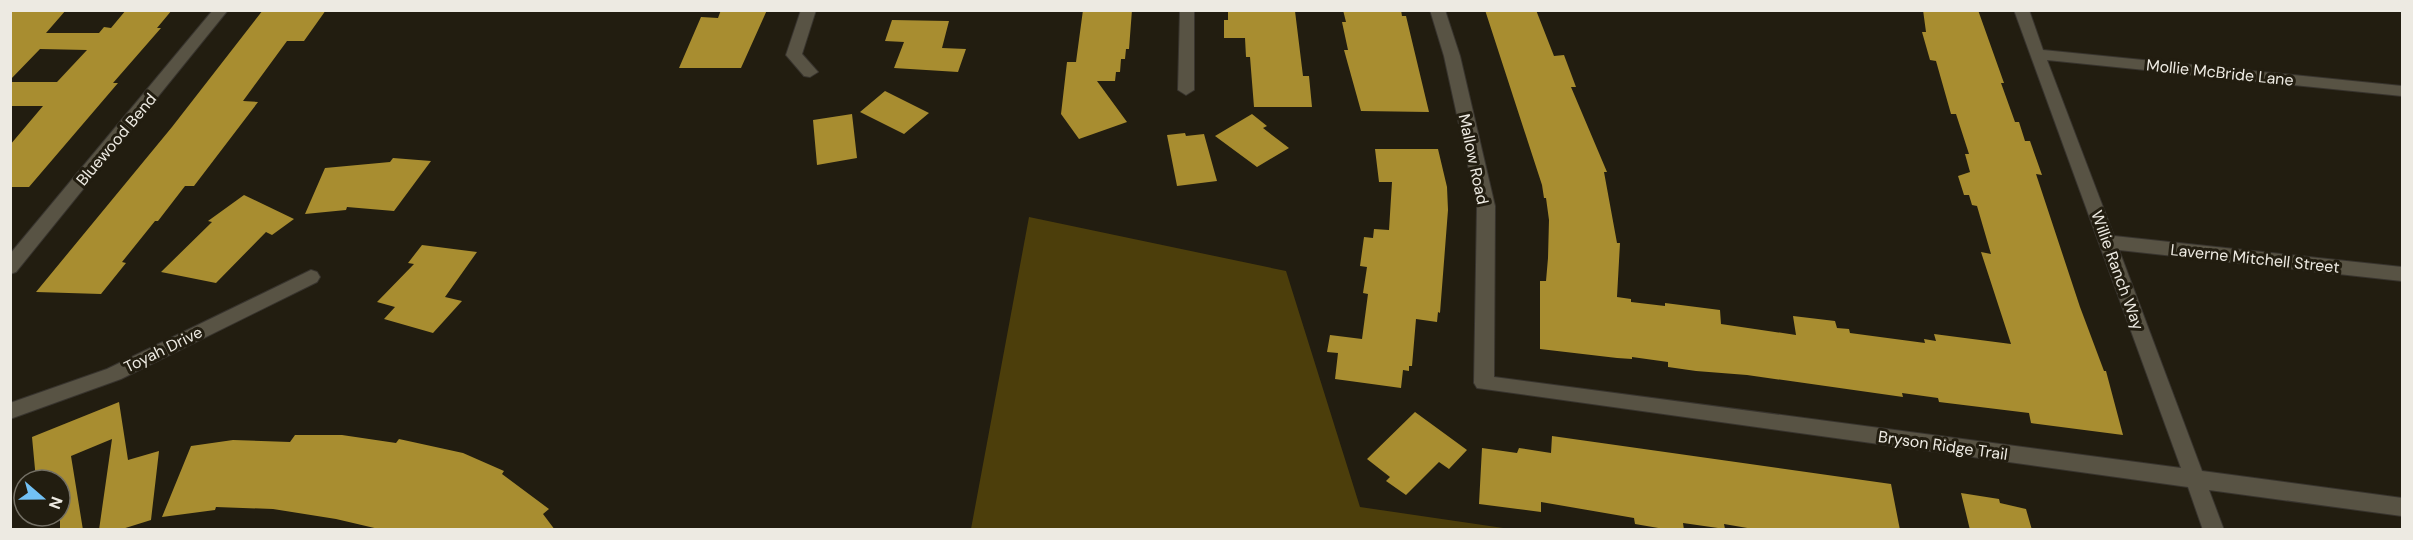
<svg xmlns="http://www.w3.org/2000/svg" width="2413" height="540" font-family="'DM Sans',sans-serif">
<rect width="100%" height="100%" fill="#221d10"/>
<path fill="#4c3e0b" d="M 1029,217 L 1286,271 L 1360,507 L 1510,529 L 971,529 Z"/>
<path fill="#a88d30" d="M 10,10 L 66,10 L 46,33 L 99,33 L 104,27 L 111,28 L 126,10 L 172,10 L 157,28 L 161,28 L 113,83 L 118,83 L 29,187 L 10,187 L 10,145 L 43,106 L 10,106 L 10,82 L 57,82 L 87,50 L 40,49 L 10,80 Z
M 263,10 L 326,10 L 304,41 L 287,41 L 243,101 L 258,102 L 194,186 L 185,186 L 158,221 L 155,221 L 122,262 L 126,263 L 101,294 L 36,292 L 172,127 Z
M 721,10 L 767,10 L 741,68 L 679,68 L 701,17 L 718,18 Z
M 1083,10 L 1132,10 L 1129,49 L 1126,49 L 1125,59 L 1121,59 L 1120,72 L 1116,72 L 1115,81 L 1097,81 L 1127,122 L 1079,139 L 1061,114 L 1067,62 L 1076,62 Z
M 1228,10 L 1295,11 L 1303,76 L 1309,76 L 1312,107 L 1254,107 L 1250,57 L 1246,57 L 1245,38 L 1224,38 L 1224,20 L 1228,20 Z
M 1343,10 L 1401,10 L 1402,16 L 1406,16 L 1429,112 L 1361,111 L 1344,50 L 1348,50 L 1342,22 L 1346,22 Z
M 1485,10 L 1536,10 L 1554,56 L 1564,55 L 1576,87 L 1571,87 L 1607,172 L 1604,172 L 1617,243 L 1620,243 L 1617,297 L 1631,299 L 1631,302 L 1665,306 L 1665,303 L 1720,310 L 1721,324 L 1796,335 L 1793,316 L 1835,321 L 1837,328 L 1849,329 L 1850,333 L 1925,343 L 1924,339 L 1936,341 L 1934,334 L 2011,344 L 1981,252 L 1991,254 L 1977,206 L 1972,205 L 1969,195 L 1964,195 L 1958,176 L 1970,172 L 1965,154 L 1969,154 L 1956,114 L 1951,114 L 1936,61 L 1930,60 L 1922,32 L 1926,32 L 1923,10 L 1978,10 L 2004,83 L 2001,83 L 2015,122 L 2019,122 L 2025,141 L 2030,141 L 2042,175 L 2036,174 L 2080,307 L 2104,371 L 2106,371 L 2123,435 L 2031,423 L 2029,413 L 1939,402 L 1938,398 L 1902,393 L 1903,397 L 1747,375 L 1696,371 L 1668,367 L 1668,362 L 1632,357 L 1632,359 L 1617,358 L 1540,349 L 1540,281 L 1546,281 L 1548,258 L 1549,220 L 1546,198 L 1544,198 L 1542,185 Z
M 892,20 L 949,21 L 942,48 L 966,49 L 958,72 L 894,68 L 904,42 L 885,41 Z
M 885,91 L 929,113 L 904,134 L 860,112 Z
M 852,114 L 857,158 L 817,165 L 813,120 Z
M 1252,114 L 1267,126 L 1263,128 L 1289,148 L 1257,167 L 1215,136 Z
M 1185,133 L 1186,136 L 1204,134 L 1217,181 L 1177,186 L 1167,135 Z
M 1375,149 L 1438,149 L 1447,187 L 1448,210 L 1440,313 L 1438,312 L 1437,322 L 1416,319 L 1412,366 L 1409,366 L 1409,371 L 1403,370 L 1401,388 L 1335,379 L 1338,353 L 1327,352 L 1330,335 L 1362,339 L 1368,294 L 1363,293 L 1367,267 L 1360,266 L 1364,237 L 1373,238 L 1374,229 L 1389,230 L 1392,182 L 1379,182 Z
M 393,158 L 431,161 L 394,211 L 347,207 L 346,210 L 305,214 L 325,168 L 390,162 Z
M 244,195 L 294,219 L 272,235 L 266,232 L 216,283 L 161,272 L 212,222 L 208,221 Z
M 422,245 L 477,252 L 445,297 L 462,301 L 433,333 L 384,319 L 395,307 L 377,302 L 414,264 L 408,263 Z
M 119,402 L 128,460 L 159,451 L 151,520 L 119,530 L 99,530 L 112,439 L 71,456 L 83,530 L 60,530 L 60,480 L 36,480 L 32,437 Z
M 1415,412 L 1467,450 L 1449,469 L 1439,462 L 1406,495 L 1386,481 L 1390,477 L 1367,459 Z
M 295,435 L 342,435 L 396,443 L 399,439 L 463,453 L 504,471 L 502,474 L 549,509 L 543,514 L 555,530 L 383,530 L 336,519 L 273,509 L 216,507 L 215,510 L 162,517 L 191,446 L 233,440 L 290,442 Z
M 1552,436 L 1891,484 L 1900,530 L 1759,530 L 1724,524 L 1725,529 L 1683,523 L 1684,530 L 1670,530 L 1635,524 L 1634,518 L 1541,502 L 1541,512 L 1479,504 L 1482,448 L 1517,453 L 1519,448 L 1551,453 Z
M 1961,493 L 1999,499 L 2000,503 L 2026,509 L 2032,530 L 1970,530 Z"/>
<g fill="none" stroke-linecap="round" stroke-linejoin="round">
<g stroke="#38342e" stroke-width="2">
<path id="street" d="M 213,10 L 228,10 L 16,272 L 10,274 L 10,254 Z
M 801,10 L 816,10 L 802,54 L 818,72 L 810,77 L 804,76 L 786,55 Z
M 1180,10 L 1194,10 L 1194,90 L 1186,95 L 1178,90 Z
M 1430,10 L 1445,10 L 1460,56 L 1495,206 L 1494,377 L 2181,468 L 2014,10 L 2029,10 L 2043,50 L 2402,86 L 2402,96 L 2047,60 L 2114,236 L 2402,267 L 2402,281 L 2119,250 L 2202,471 L 2402,498 L 2402,516 L 2209,490 L 2224,530 L 2203,530 L 2188,487 L 1477,388 L 1474,383 L 1477,206 L 1444,56 Z
M 311,270 L 317,272 L 320,277 L 317,282 L 121,379 L 10,419 L 10,403 L 107,369 Z"/>
</g>
<use href="#street" fill="#585344" fill-rule="evenodd"/>
</g>
<g text-anchor="middle" stroke-width="6" stroke-linejoin="round" paint-order="stroke">
<g font-size="16" fill="#edeae2" stroke="#221d10">
<text transform="translate(2220 72) rotate(6)" y="6">Mollie McBride Lane</text>
<text transform="translate(116 139) rotate(-50)" y="6">Bluewood Bend</text>
<text transform="translate(1474 159) rotate(78)" y="6">Mallow Road</text>
<text transform="translate(2255 258) rotate(6)" y="6">Laverne Mitchell Street</text>
<text transform="translate(2118 270) rotate(70)" y="6">Willie Ranch Way</text>
<text transform="translate(163 349) rotate(-26)" y="6">Toyah Drive</text>
<text transform="translate(1943 445) rotate(8)" y="6">Bryson Ridge Trail</text>
</g>
</g>
<rect width="2413" height="540" fill="none" stroke="#edeae2" stroke-width="24"/>
<g transform="translate(42 498) rotate(110)"><circle r="28" fill="#221d10" stroke="#736f64" stroke-width="1.5"/>
<path d="M0-4.5L10 22L0 15L-10 22Z" fill="#72c1f5"/>
<text y="-9" font-size="16" font-weight="bold" text-anchor="middle" fill="#edeae2">N</text>
</g>
</svg>
